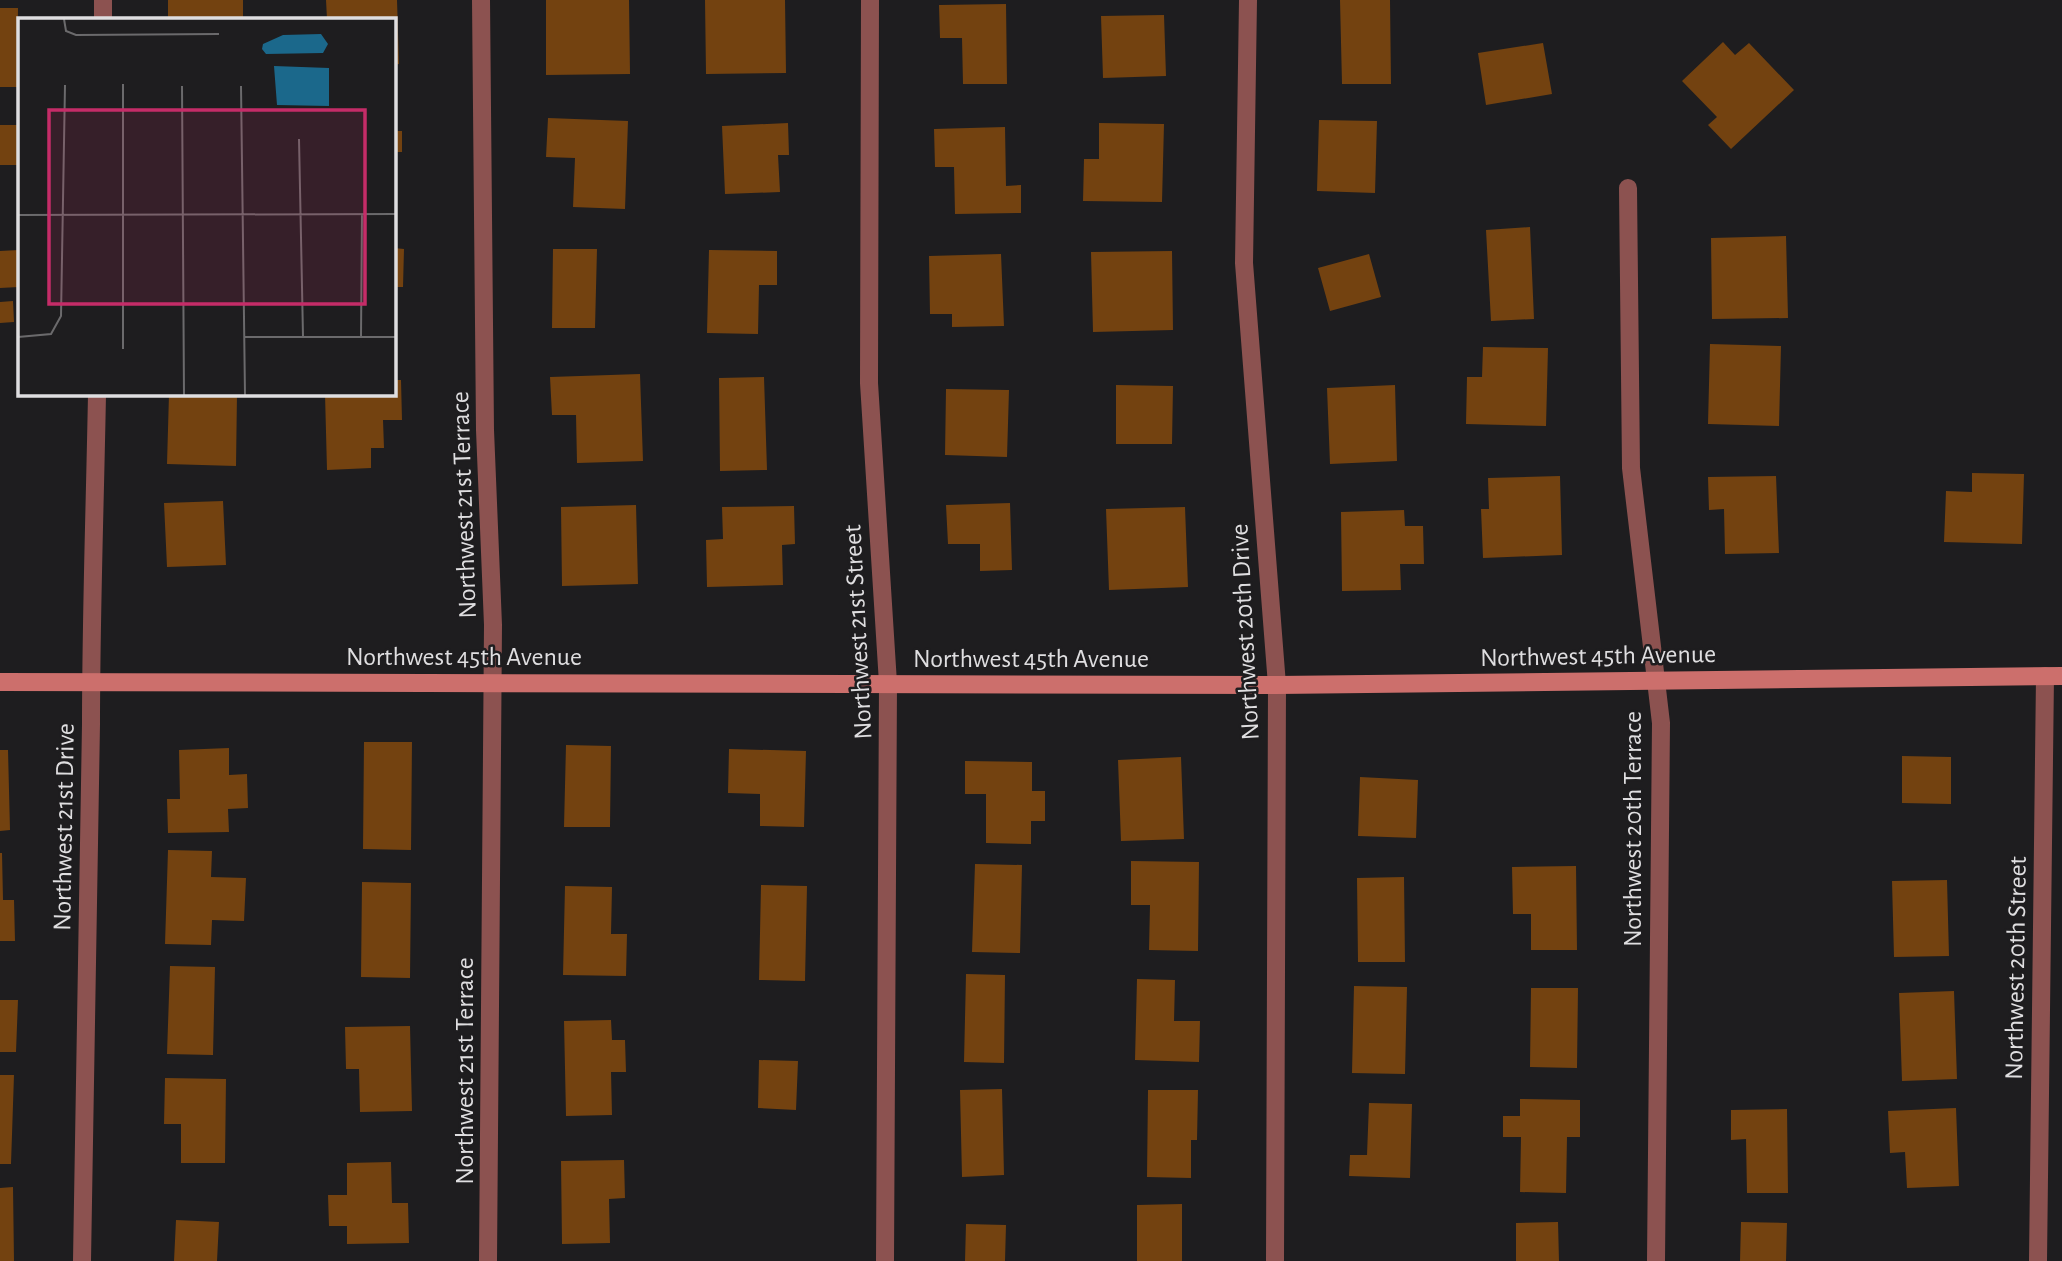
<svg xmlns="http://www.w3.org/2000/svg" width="2062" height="1261" font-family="'Alegreya Sans',sans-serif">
<rect width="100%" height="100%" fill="#1e1d1f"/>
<path fill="#734210" d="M 168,0 L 243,0 L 243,19 L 168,19 Z
M 326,0 L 397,0 L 399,64 L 394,65 L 394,19 L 327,19 Z
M 546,0 L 629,0 L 630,74 L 546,75 Z
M 705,0 L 785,0 L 786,73 L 706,74 Z
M 1340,0 L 1390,0 L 1391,84 L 1342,84 Z
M 1006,4 L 1007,84 L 963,84 L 962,38 L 940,38 L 939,5 Z
M 0,8 L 18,8 L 17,87 L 0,87 Z
M 1164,15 L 1166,76 L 1103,78 L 1101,16 Z
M 1723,42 L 1735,55 L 1749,43 L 1794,90 L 1731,149 L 1708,125 L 1717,117 L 1682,81 Z
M 1543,43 L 1552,94 L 1486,105 L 1478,53 Z
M 548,118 L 628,121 L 625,209 L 573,207 L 575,158 L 546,157 Z
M 1319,120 L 1377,121 L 1375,193 L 1317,191 Z
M 788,123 L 789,155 L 778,155 L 780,192 L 725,194 L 722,126 Z
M 1099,123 L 1164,124 L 1162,202 L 1083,201 L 1084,159 L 1099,159 Z
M 0,125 L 19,125 L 19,165 L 0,165 Z
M 1005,127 L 1006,186 L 1021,185 L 1021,213 L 955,214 L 954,167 L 935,167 L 934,129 Z
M 394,131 L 402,131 L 402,152 L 394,152 Z
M 1530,227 L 1534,319 L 1491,321 L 1486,230 Z
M 1786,236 L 1788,318 L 1712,319 L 1711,238 Z
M 394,248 L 404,249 L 403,287 L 394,287 Z
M 553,249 L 597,249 L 595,328 L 552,328 Z
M 19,250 L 19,287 L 0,288 L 0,251 Z
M 709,250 L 777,251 L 777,285 L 759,285 L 758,334 L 707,333 Z
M 1172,251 L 1173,330 L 1093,332 L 1091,252 Z
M 1001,254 L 1004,326 L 952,327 L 952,314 L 930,314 L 929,256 Z
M 1369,254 L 1381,297 L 1330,311 L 1318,268 Z
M 13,301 L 14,322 L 0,323 L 0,302 Z
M 1710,344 L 1781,346 L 1779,426 L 1708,424 Z
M 1483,347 L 1548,348 L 1546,426 L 1466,424 L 1467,377 L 1482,377 Z
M 640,374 L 643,461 L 577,463 L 576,415 L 552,415 L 550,377 Z
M 764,377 L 767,470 L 720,471 L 719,378 Z
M 394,380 L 401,380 L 402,420 L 383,420 L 384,448 L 371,448 L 371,468 L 327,470 L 325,394 L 394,394 Z
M 1116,385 L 1173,386 L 1172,444 L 1116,444 Z
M 1395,385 L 1397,461 L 1330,464 L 1327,388 Z
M 946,389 L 1009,390 L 1007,457 L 945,455 Z
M 169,394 L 237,394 L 236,466 L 167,464 Z
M 1972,473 L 2024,474 L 2022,544 L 1944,542 L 1946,491 L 1972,492 Z
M 1560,476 L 1562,555 L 1483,558 L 1481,509 L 1489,509 L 1488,478 Z
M 1776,476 L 1779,553 L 1725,554 L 1724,509 L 1709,510 L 1708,477 Z
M 223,501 L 226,565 L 167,567 L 164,503 Z
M 1010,503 L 1012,570 L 980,571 L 980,544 L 948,544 L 946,505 Z
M 636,505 L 638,584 L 562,586 L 561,507 Z
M 794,506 L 795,544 L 782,545 L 783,585 L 707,587 L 706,540 L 723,539 L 722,507 Z
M 1185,507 L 1188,587 L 1109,590 L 1106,509 Z
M 1404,510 L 1405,526 L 1423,526 L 1424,564 L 1400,564 L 1401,590 L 1342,591 L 1341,512 Z
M 364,742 L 412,742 L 411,850 L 363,849 Z
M 566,745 L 611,746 L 610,827 L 564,827 Z
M 229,748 L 229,775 L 247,774 L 248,808 L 228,809 L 229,832 L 168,833 L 167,799 L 180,799 L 179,750 Z
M 729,749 L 806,751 L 804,827 L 760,826 L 760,794 L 728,793 Z
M 0,750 L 8,750 L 10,830 L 0,831 Z
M 1902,756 L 1951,757 L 1951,804 L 1902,803 Z
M 1181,757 L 1184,839 L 1121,841 L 1118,760 Z
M 965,761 L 1032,762 L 1032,791 L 1045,791 L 1045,821 L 1031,821 L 1031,844 L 986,843 L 986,794 L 965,794 Z
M 1360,777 L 1418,780 L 1416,838 L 1358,836 Z
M 168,850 L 212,851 L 211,877 L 246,878 L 244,921 L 212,920 L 211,945 L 165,944 Z
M 0,853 L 2,853 L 3,900 L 14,900 L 15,941 L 0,941 Z
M 1131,861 L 1199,862 L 1198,951 L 1149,950 L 1150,905 L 1131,905 Z
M 975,864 L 1022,865 L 1020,953 L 972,952 Z
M 1576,866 L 1577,950 L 1531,950 L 1531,914 L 1513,914 L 1512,867 Z
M 1404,877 L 1405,962 L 1358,962 L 1357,878 Z
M 1947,880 L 1949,956 L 1894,957 L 1892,881 Z
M 362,882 L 411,883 L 410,978 L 361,977 Z
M 761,885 L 807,886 L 805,981 L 759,980 Z
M 565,886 L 612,887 L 611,934 L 627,934 L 626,976 L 563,975 Z
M 170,966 L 215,967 L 213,1055 L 167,1054 Z
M 966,974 L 1005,975 L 1004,1063 L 964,1062 Z
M 1137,979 L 1175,980 L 1174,1021 L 1200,1021 L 1199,1062 L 1135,1060 Z
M 1354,986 L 1407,987 L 1405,1074 L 1352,1073 Z
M 1531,988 L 1578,988 L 1577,1068 L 1530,1067 Z
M 1954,991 L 1957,1079 L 1902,1081 L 1899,993 Z
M 0,1000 L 18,1000 L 16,1052 L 0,1052 Z
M 611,1020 L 612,1040 L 625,1040 L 626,1072 L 611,1072 L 612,1115 L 566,1116 L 564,1021 Z
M 410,1026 L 412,1111 L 360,1112 L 359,1069 L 346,1069 L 345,1027 Z
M 759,1060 L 798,1061 L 796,1110 L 758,1108 Z
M 0,1075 L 14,1075 L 11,1164 L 0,1164 Z
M 165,1078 L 226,1079 L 225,1163 L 181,1163 L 181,1124 L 164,1124 Z
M 1002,1089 L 1004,1175 L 962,1177 L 960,1090 Z
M 1148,1090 L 1198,1090 L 1197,1140 L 1191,1140 L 1191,1178 L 1147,1177 Z
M 1520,1099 L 1580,1100 L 1580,1137 L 1567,1137 L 1566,1193 L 1520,1192 L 1521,1137 L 1503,1137 L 1503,1116 L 1520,1116 Z
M 1369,1103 L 1412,1104 L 1410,1178 L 1349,1176 L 1350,1155 L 1367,1155 Z
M 1956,1108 L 1959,1186 L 1907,1188 L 1905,1152 L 1890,1153 L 1888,1111 Z
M 1787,1109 L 1788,1193 L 1747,1193 L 1746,1139 L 1731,1140 L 1731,1110 Z
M 624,1160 L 625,1198 L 609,1199 L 610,1243 L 562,1244 L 561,1161 Z
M 391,1162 L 392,1203 L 408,1203 L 409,1243 L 347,1244 L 347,1226 L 329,1226 L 328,1195 L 347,1195 L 347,1163 Z
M 13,1187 L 14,1261 L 0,1261 L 0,1188 Z
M 1182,1204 L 1182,1261 L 1137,1261 L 1137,1205 Z
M 176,1220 L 219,1222 L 217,1261 L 174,1261 Z
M 1558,1222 L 1559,1261 L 1516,1261 L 1516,1223 Z
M 1741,1222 L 1787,1223 L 1786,1261 L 1740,1261 Z
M 966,1224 L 1006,1225 L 1005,1261 L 965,1261 Z"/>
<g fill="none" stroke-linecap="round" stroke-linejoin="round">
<path stroke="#8c5250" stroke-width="18" d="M 481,0 L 485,430 L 493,625 L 488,1261
M 870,0 L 869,383 L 888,683 L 885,1261
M 1248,0 L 1244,263 L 1277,685 L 1275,1261
M 103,19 L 103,0
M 1628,188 L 1631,468 L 1661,723 L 1656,1261
M 82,1261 L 91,724 C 91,614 95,504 97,394
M 2038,1261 L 2045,676"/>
<path stroke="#cc6f6c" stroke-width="18" d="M 0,682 L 1277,685 L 2062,676"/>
</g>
<g text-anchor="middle" stroke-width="5" stroke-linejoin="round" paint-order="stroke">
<g font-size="26" fill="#dfdee0" stroke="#1e1d1f">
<text transform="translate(463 505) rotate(-92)" y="9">Northwest 21st Terrace</text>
<text transform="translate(857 632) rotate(-93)" y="9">Northwest 21st Street</text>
<text transform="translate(1244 632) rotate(-93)" y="9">Northwest 20th Drive</text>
<text transform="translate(1598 655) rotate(-1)" y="9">Northwest 45th Avenue</text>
<text x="464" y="665">Northwest 45th Avenue</text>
<text x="1031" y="667">Northwest 45th Avenue</text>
<text transform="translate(63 827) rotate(-89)" y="9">Northwest 21st Drive</text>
<text transform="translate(1632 829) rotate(-90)" y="9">Northwest 20th Terrace</text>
<text transform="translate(2015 968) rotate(-89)" y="9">Northwest 20th Street</text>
<text transform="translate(464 1071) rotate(-90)" y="9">Northwest 21st Terrace</text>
</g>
</g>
<g transform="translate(18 18)">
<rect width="378" height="378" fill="#1e1d1f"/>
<path d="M 303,16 L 310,26 L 305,35 L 248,36 L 244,31 L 245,26 L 265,17 ZM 256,48 L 311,50 L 311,88 L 259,87 Z" fill="#1b688b"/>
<path fill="none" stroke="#6b6a6c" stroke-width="2" d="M 46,1 L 48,13 L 58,17 L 201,16M 105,66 L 105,331M 164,68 L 166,377M 223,68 L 227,377M 281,121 L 285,318M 0,197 L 378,196M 0,319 L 33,316 L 43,298 L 47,67M 226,319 L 378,319M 343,319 L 344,196"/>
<path fill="#c52c68" fill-opacity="0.15" stroke="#c52c68" stroke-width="3.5" d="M 31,92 L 347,92 L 347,286 L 31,286 Z"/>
<rect width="378" height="378" fill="none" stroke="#dfdee0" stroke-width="3.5"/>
</g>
</svg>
